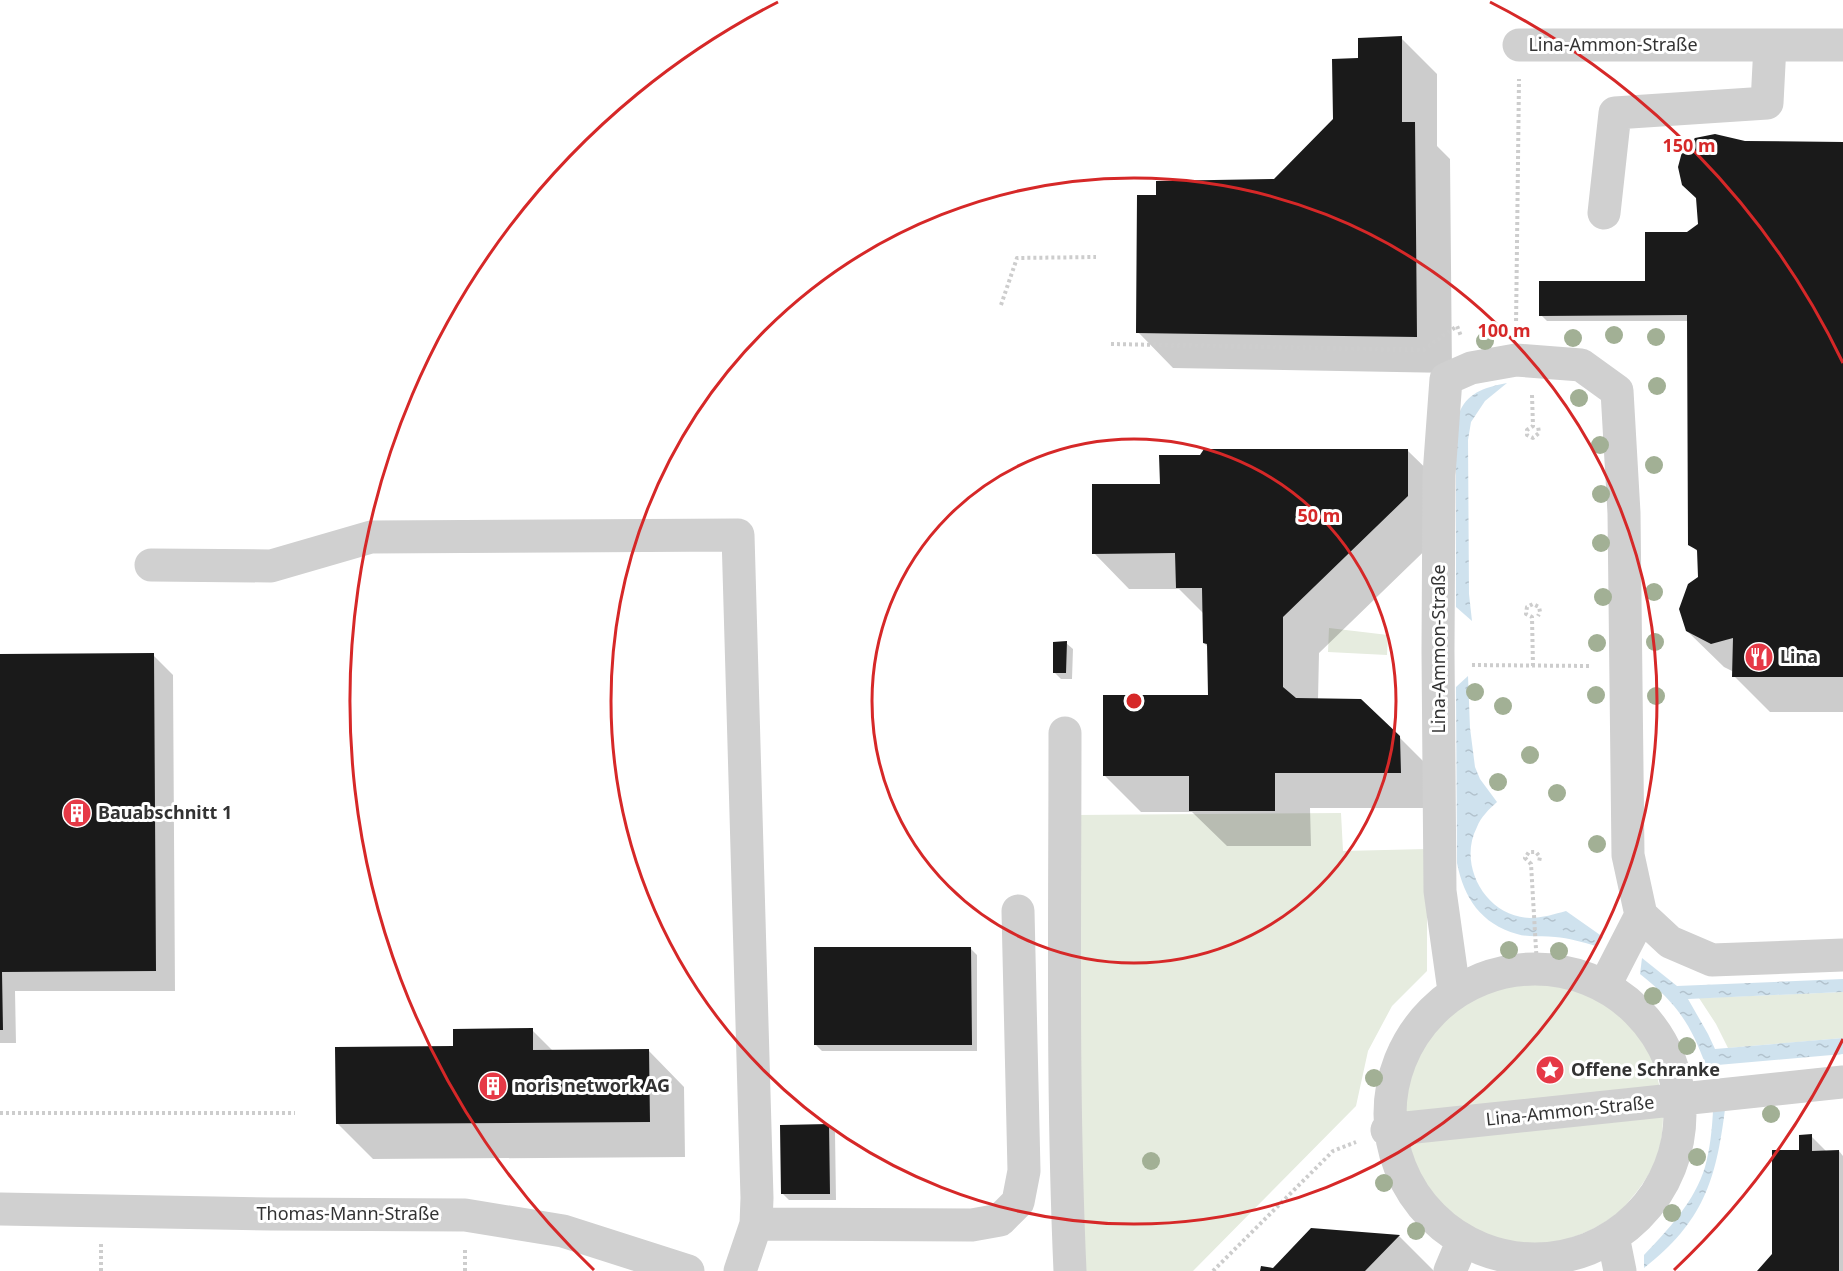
<svg xmlns="http://www.w3.org/2000/svg" width="1843" height="1271" font-family="'Noto Sans',sans-serif">
<defs>
<pattern id="water-ripples" width="26" height="14" patternUnits="userSpaceOnUse" patternTransform="scale(1.5)"><rect width="26" height="14" fill="#cfe2ee"/><path d="M2 4q2-2 4 0t4 0M15 11q2-2 4 0t4 0" fill="none" stroke="#b2c2cd"/></pattern>
</defs>
<rect width="100%" height="100%" fill="#fff"/>
<path fill="#e6ecdf" d="M 1329,628 L 1388,635 L 1387,655 L 1328,652 Z
M 1341,813 L 1343,851 L 1427,849 L 1427,971 L 1392,1006 L 1368,1051 L 1356,1106 L 1193,1271 L 1083,1271 L 1075,815 Z
M 1534,982 C 1569,987 1594,994 1622,1016 C 1627,1020 1633,1024 1637,1028 C 1651,1043 1656,1072 1661,1092 L 1404,1116 C 1404,1051 1444,1003 1506,985 C 1515,983 1525,983 1534,982 Z
M 1843,992 L 1843,1038 L 1728,1048 L 1716,1024 L 1699,998 Z
M 1663,1113 C 1663,1127 1662,1141 1658,1154 C 1654,1168 1644,1182 1635,1194 C 1630,1199 1626,1206 1620,1211 C 1578,1246 1515,1257 1466,1227 C 1455,1220 1445,1209 1436,1199 C 1420,1181 1409,1162 1407,1138 Z"/>
<path fill="url(#water-ripples)" d="M 1507,383 L 1485,401 L 1471,422 L 1468,440 L 1469,594 L 1472,621 L 1456,607 L 1456,430 C 1457,424 1457,417 1460,411 C 1469,391 1488,387 1507,383 Z
M 1468,676 L 1470,728 L 1475,767 L 1480,779 L 1497,802 C 1489,809 1481,817 1477,827 C 1457,865 1486,917 1530,918 C 1542,918 1555,914 1566,911 L 1603,937 L 1596,946 C 1582,942 1569,938 1555,937 C 1542,935 1529,938 1517,934 C 1481,924 1464,898 1457,863 L 1456,687 Z
M 1642,958 L 1677,986 L 1843,979 L 1843,992 L 1688,999 L 1708,1034 L 1715,1049 L 1843,1038 L 1843,1054 L 1706,1066 C 1690,1022 1676,1003 1640,974 Z
M 1725,1109 C 1716,1181 1703,1222 1644,1268 L 1644,1255 C 1668,1230 1695,1201 1705,1167 C 1710,1149 1712,1130 1713,1111 Z"/>
<path fill="#0003" d="M 1401,38 L 1437,74 L 1437,146 L 1450,159 L 1452,373 L 1173,368 L 1138,332 L 1158,196 L 1275,181 L 1335,119 L 1360,59 Z
M 1745,142 L 1843,143 L 1843,712 L 1770,712 L 1734,676 L 1734,672 L 1724,667 L 1687,631 L 1700,577 L 1699,553 L 1690,544 L 1689,321 L 1547,321 L 1541,315 L 1646,282 L 1687,233 L 1699,225 Z
M 1408,451 L 1444,486 L 1444,532 L 1319,653 L 1318,700 L 1399,737 L 1435,773 L 1436,808 L 1310,808 L 1311,846 L 1227,846 L 1192,812 L 1141,812 L 1105,776 L 1209,696 L 1209,648 L 1204,643 L 1204,614 L 1179,589 L 1129,589 L 1094,553 L 1161,485 Z
M 1066,643 L 1073,649 L 1072,679 L 1061,679 L 1054,672 Z
M 153,655 L 173,675 L 175,991 L 15,991 L 16,1043 L 0,1043 L 0,656 Z
M 971,949 L 977,955 L 977,1051 L 822,1051 L 816,1045 Z
M 532,1030 L 553,1051 L 649,1051 L 684,1087 L 685,1157 L 373,1159 L 337,1123 L 454,1048 Z
M 829,1126 L 835,1132 L 836,1200 L 789,1200 L 783,1194 Z
M 1811,1136 L 1827,1152 L 1839,1151 L 1843,1156 L 1843,1271 L 1759,1271 L 1774,1255 L 1801,1152 Z
M 1312,1230 L 1399,1236 L 1434,1271 L 1262,1271 L 1274,1270 Z"/>
<path fill="#1a1a1a" d="M 1402,36 L 1402,122 L 1415,122 L 1417,337 L 1136,333 L 1137,195 L 1156,195 L 1156,181 L 1274,179 L 1333,119 L 1332,59 L 1358,58 L 1358,38 Z
M 1715,134 L 1745,141 L 1843,142 L 1843,677 L 1732,677 L 1733,638 L 1711,644 L 1686,631 L 1679,609 L 1688,584 L 1698,577 L 1697,550 L 1688,545 L 1687,315 L 1539,316 L 1539,281 L 1645,281 L 1645,232 L 1687,232 L 1698,224 L 1696,198 L 1682,185 L 1678,167 L 1682,152 L 1695,138 Z
M 1204,449 L 1408,449 L 1408,496 L 1283,617 L 1283,687 L 1296,698 L 1361,699 L 1400,736 L 1401,773 L 1275,773 L 1275,811 L 1189,811 L 1189,776 L 1103,776 L 1103,695 L 1208,695 L 1207,644 L 1203,643 L 1202,588 L 1176,588 L 1175,553 L 1092,554 L 1092,484 L 1160,484 L 1159,455 L 1200,455 Z
M 1067,641 L 1066,673 L 1053,673 L 1053,642 Z
M 154,653 L 156,971 L 2,972 L 3,1030 L 0,1030 L 0,654 Z
M 814,947 L 971,947 L 972,1045 L 814,1045 Z
M 533,1028 L 533,1050 L 649,1049 L 650,1122 L 336,1124 L 335,1047 L 453,1046 L 453,1029 Z
M 829,1124 L 830,1194 L 781,1194 L 780,1125 Z
M 1812,1134 L 1812,1151 L 1839,1150 L 1839,1271 L 1757,1271 L 1772,1254 L 1772,1150 L 1799,1150 L 1799,1135 Z
M 1311,1228 L 1400,1235 L 1365,1271 L 1260,1271 L 1261,1266 L 1273,1268 Z"/>
<g fill="none" stroke-linecap="round" stroke-linejoin="round">
<path stroke="#cdcdcd" stroke-width="4" stroke-dasharray="3 3" stroke-linecap="butt" d="M 1001,305 L 1017,258 L 1096,257
M 1516,327 L 1519,79
M 1111,344 L 1423,350 L 1457,326 L 1461,336
M 1532,395 L 1533,426 L 1527,430 L 1527,435 L 1533,438 L 1539,433 L 1538,426
M 1472,665 L 1591,666
M 1533,666 L 1532,617 L 1526,614 L 1527,607 L 1533,604 L 1539,607 L 1540,612 L 1538,616
M 1537,966 L 1531,864 L 1525,858 L 1529,852 L 1536,852 L 1540,857 L 1539,862
M 0,1113 L 295,1113
M 101,1244 L 101,1271
M 465,1271 L 465,1249
M 1213,1271 L 1333,1151 L 1356,1142
M 1534,1271 L 1534,1260"/>
<path stroke="#d0d0d0" stroke-width="33" d="M 1519,45 L 1843,45
M 1604,213 L 1615,113 L 1767,103 L 1770,45
M 151,565 L 271,566 L 371,537 L 738,535 L 757,1198 L 756,1224 L 740,1271
M 1065,733 C 1065,912 1062,1092 1070,1271
M 1641,915 L 1670,942 L 1712,960 L 1843,955
M1390 1114a145 145 0 1 1 290 0a145 145 0 1 1-290 0Z
M 1454,991 L 1440,891 L 1438,651 L 1439,475 L 1446,379 L 1471,368 L 1516,360 L 1581,365 L 1617,391 L 1624,513 L 1628,855 L 1641,915 L 1605,985
M 1387,1130 L 1843,1082
M 0,1209 L 271,1214 L 465,1215 L 563,1231 L 688,1271
M 756,1224 L 972,1225 L 1000,1220 L 1018,1202 L 1024,1171 L 1018,911
M 1613,1236 L 1620,1271
M 1450,1271 L 1461,1245"/>
</g>
<g fill="#a2b095">
<circle cx="1614" cy="335" r="9"/>
<circle cx="1656" cy="337" r="9"/>
<circle cx="1573" cy="338" r="9"/>
<circle cx="1485" cy="341" r="9"/>
<circle cx="1657" cy="386" r="9"/>
<circle cx="1579" cy="398" r="9"/>
<circle cx="1600" cy="445" r="9"/>
<circle cx="1654" cy="465" r="9"/>
<circle cx="1601" cy="494" r="9"/>
<circle cx="1601" cy="543" r="9"/>
<circle cx="1654" cy="592" r="9"/>
<circle cx="1603" cy="597" r="9"/>
<circle cx="1655" cy="642" r="9"/>
<circle cx="1597" cy="643" r="9"/>
<circle cx="1475" cy="692" r="9"/>
<circle cx="1596" cy="695" r="9"/>
<circle cx="1656" cy="696" r="9"/>
<circle cx="1503" cy="706" r="9"/>
<circle cx="1530" cy="755" r="9"/>
<circle cx="1498" cy="782" r="9"/>
<circle cx="1557" cy="793" r="9"/>
<circle cx="1597" cy="844" r="9"/>
<circle cx="1509" cy="950" r="9"/>
<circle cx="1559" cy="951" r="9"/>
<circle cx="1653" cy="996" r="9"/>
<circle cx="1687" cy="1046" r="9"/>
<circle cx="1374" cy="1078" r="9"/>
<circle cx="1771" cy="1114" r="9"/>
<circle cx="1697" cy="1157" r="9"/>
<circle cx="1151" cy="1161" r="9"/>
<circle cx="1384" cy="1183" r="9"/>
<circle cx="1672" cy="1213" r="9"/>
<circle cx="1416" cy="1231" r="9"/>
</g>
<g fill="none" stroke="#d62828" stroke-width="3">
<circle cx="1134" cy="701" r="262"/>
<circle cx="1134" cy="701" r="523"/>
<path d="M1843 1039A785 785 0 0 1 1674 1270M594 1270A785 785 0 0 1 778 2M1490 2A785 785 0 0 1 1843 363"/>
</g>
<defs>
<g id="restaurant-disc" transform="scale(1.5)"><circle r="9.5" fill="#e63946" stroke="#fff"/><path d="M-5-6h1v4h1v-4h1v4h1v-4h1v5L-1.5 .5V6h-2V.5L-5-1ZM5-6V6H3V1.5H1.5Q1.5-4 5-6Z" fill="#fff"/></g>
<g id="building-disc" transform="scale(1.5)"><circle r="9.5" fill="#e63946" stroke="#fff"/><path d="M-4-6H4V6H1V3H-1V6H-4ZM-2.5-4.3h1.7v1.8h-1.7ZM.8-4.3h1.7v1.8H.8ZM-2.5-1h1.7V.8h-1.7ZM.8-1h1.7V.8H.8Z" fill="#fff"/></g>
<g id="sight-disc" transform="scale(1.5)"><circle r="9.5" fill="#e63946" stroke="#fff"/><path d="M0-6L1.8-2.2L6-1.7L2.9 1.2L3.7 5.4L0 3.3L-3.7 5.4L-2.9 1.2L-6-1.7L-1.8-2.2Z" fill="#fff"/></g>
</defs>
<g fill-rule="evenodd">
<use href="#restaurant-disc" x="1759" y="657"/>
<use href="#building-disc" x="77" y="813"/>
<use href="#sight-disc" x="1550" y="1070"/>
<use href="#building-disc" x="493" y="1086"/>
</g>
<g text-anchor="middle" stroke-width="6" stroke-linejoin="round" paint-order="stroke">
<g font-size="18" fill="#333" stroke="#fff">
<text x="1613" y="51">Lina-Ammon-Straße</text>
<text transform="translate(1439 649) rotate(-90)" y="6">Lina-Ammon-Straße</text>
<text transform="translate(1570 1111) rotate(-6)" y="6">Lina-Ammon-Straße</text>
<text x="348" y="1220">Thomas-Mann-Straße</text>
</g>
<g font-size="18" font-weight="bold" fill="#333" stroke="#fff" text-anchor="start">
<text x="1780" y="663">Lina</text>
<text x="98" y="819">Bauabschnitt 1</text>
<text x="1571" y="1076">Offene Schranke</text>
<text x="514" y="1092">noris network AG</text>
</g>
</g>
<circle cx="1134" cy="701" r="9" fill="#d62828" stroke="#fff" stroke-width="3"/>
<g font-size="18" text-anchor="middle" font-weight="bold" fill="#d62828" stroke="#fff" stroke-width="6" stroke-linejoin="round" paint-order="stroke">
<text x="1689" y="152">150 m</text>
<text x="1504" y="337">100 m</text>
<text x="1319" y="522">50 m</text>
</g>
</svg>
